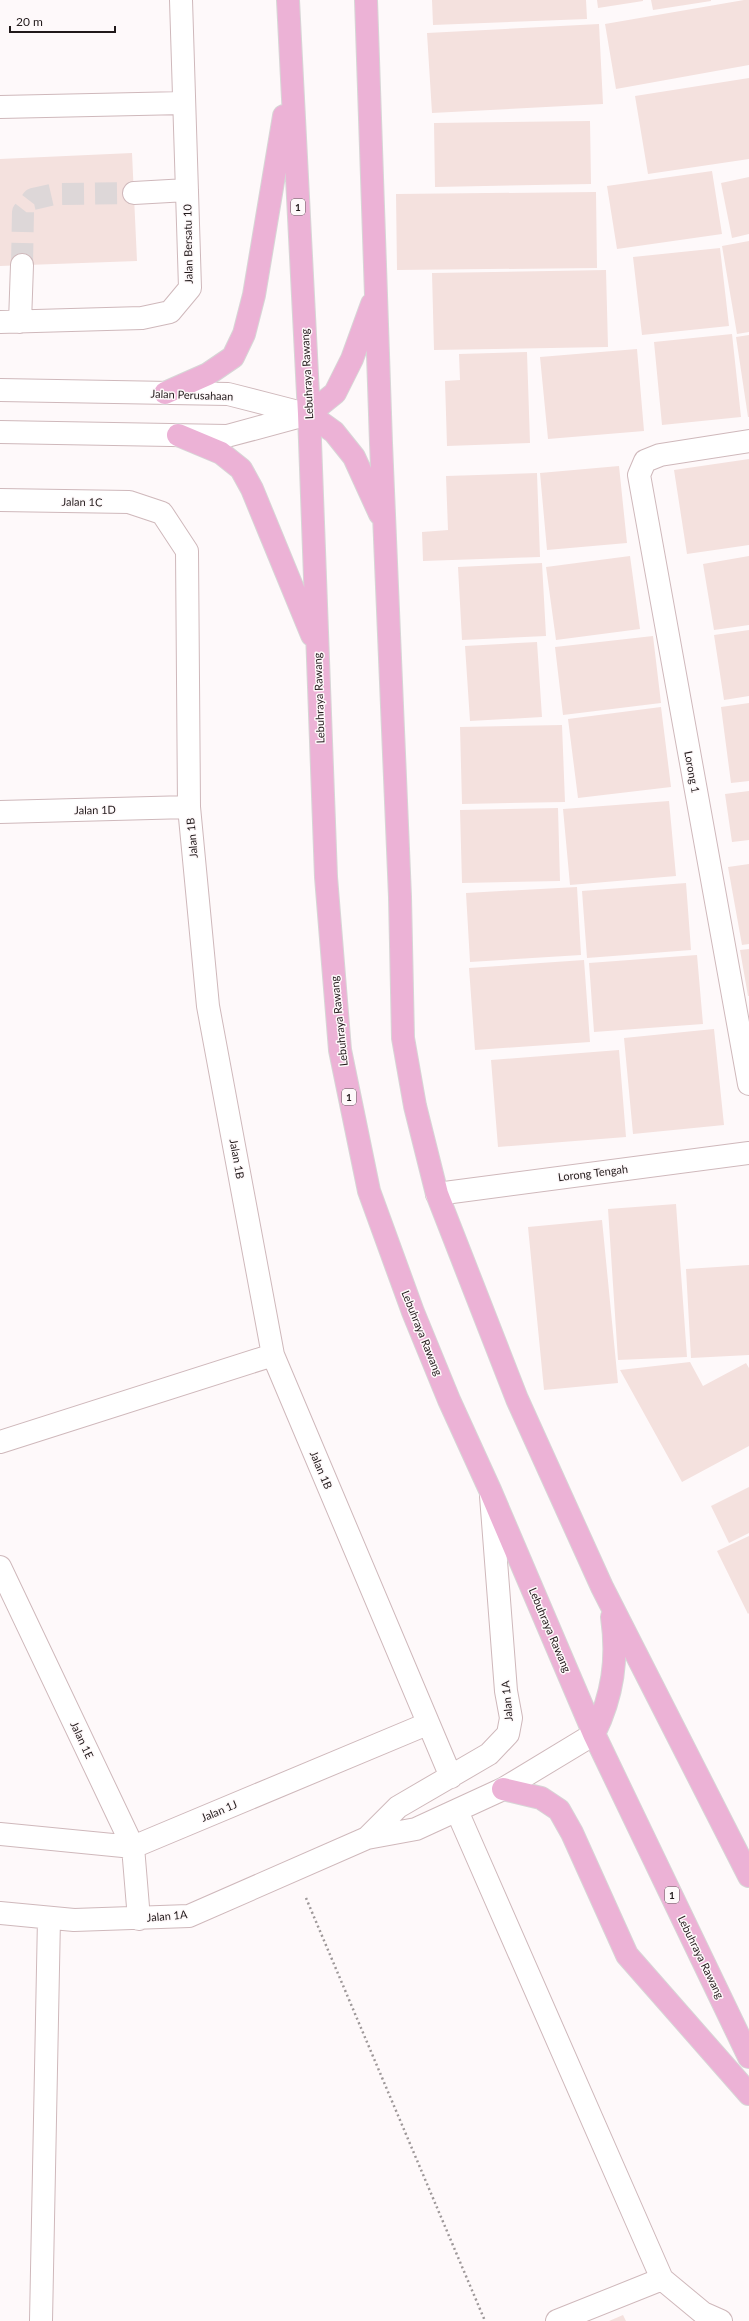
<svg xmlns="http://www.w3.org/2000/svg" width="749" height="2321" font-family="Lato,sans-serif">
<rect width="100%" height="100%" fill="#fef9fa"/>
<path fill="#f4e1de" d="M 432,0 L 586,0 L 587,19 L 433,25 Z
M 597,0 L 643,0 L 643,1 L 598,8 Z
M 651,0 L 711,0 L 711,1 L 653,10 Z
M 744,0 L 749,0 L 749,65 L 616,89 L 605,24 Z
M 599,24 L 603,104 L 432,113 L 427,33 Z
M 749,78 L 749,159 L 648,174 L 635,96 Z
M 590,121 L 591,184 L 435,187 L 434,123 Z
M 132,153 L 137,261 L 0,266 L 0,159 Z
M 712,171 L 722,234 L 617,249 L 607,186 Z
M 749,177 L 749,234 L 732,238 L 721,183 Z
M 596,192 L 597,268 L 397,270 L 396,194 Z
M 749,241 L 749,332 L 737,334 L 722,246 Z
M 720,248 L 729,326 L 642,335 L 633,257 Z
M 606,270 L 608,347 L 434,350 L 432,273 Z
M 732,334 L 741,417 L 662,425 L 654,342 Z
M 749,335 L 749,417 L 748,417 L 736,337 Z
M 637,349 L 644,431 L 548,439 L 540,357 Z
M 527,352 L 530,443 L 447,446 L 445,381 L 460,380 L 459,354 Z
M 749,459 L 749,545 L 687,554 L 674,470 Z
M 619,466 L 627,543 L 547,550 L 540,473 Z
M 537,473 L 540,557 L 423,561 L 422,532 L 448,530 L 446,476 Z
M 630,556 L 640,629 L 556,640 L 546,567 Z
M 749,556 L 749,625 L 714,630 L 703,564 Z
M 542,563 L 546,636 L 462,640 L 458,567 Z
M 749,630 L 749,696 L 724,700 L 714,635 Z
M 653,636 L 661,703 L 563,715 L 555,647 Z
M 537,642 L 542,717 L 470,721 L 465,646 Z
M 749,703 L 749,781 L 731,783 L 721,707 Z
M 661,707 L 671,787 L 578,798 L 568,719 Z
M 562,725 L 565,802 L 462,804 L 460,727 Z
M 749,791 L 749,840 L 732,842 L 725,794 Z
M 669,801 L 676,876 L 570,885 L 563,809 Z
M 558,808 L 560,881 L 462,883 L 460,810 Z
M 749,864 L 749,944 L 742,945 L 728,867 Z
M 686,883 L 691,950 L 587,958 L 582,891 Z
M 577,887 L 581,955 L 470,962 L 466,893 Z
M 749,949 L 749,996 L 748,996 L 740,950 Z
M 697,955 L 703,1024 L 594,1032 L 589,963 Z
M 584,960 L 590,1042 L 475,1050 L 469,968 Z
M 714,1029 L 724,1125 L 633,1134 L 624,1038 Z
M 619,1050 L 626,1137 L 498,1147 L 491,1060 Z
M 676,1204 L 687,1357 L 618,1360 L 608,1209 Z
M 602,1220 L 618,1383 L 544,1390 L 528,1227 Z
M 749,1265 L 749,1355 L 691,1358 L 686,1269 Z
M 690,1362 L 703,1386 L 746,1363 L 749,1368 L 749,1446 L 682,1482 L 620,1370 Z
M 749,1487 L 749,1533 L 729,1543 L 711,1506 Z
M 749,1536 L 749,1613 L 748,1614 L 717,1551 Z
M 623,2315 L 626,2321 L 609,2321 Z"/>
<g fill="none" stroke-linecap="round" stroke-linejoin="round">
<path stroke="#ddd7d8" stroke-width="22" stroke-dasharray="22 11" stroke-linecap="butt" d="M 22,265 L 23,212 L 33,199 L 55,194 L 134,193"/>
<g stroke="#cfb8bb" stroke-width="24">
<path id="minor" d="M 0,107 L 184,103
M 134,193 L 187,190
M 0,322 L 142,318 L 170,312 L 190,288 L 181,0
M 20,322 L 22,265
M 0,390 L 228,394 L 306,414
M 0,432 L 227,436 L 309,414
M 749,441 L 660,455 L 645,461 L 639,475 L 749,1084
M 0,500 L 129,502 L 162,513 L 187,551 L 189,807 L 208,1006 L 273,1355 L 451,1777
M 0,812 L 189,807
M 437,1194 L 749,1153
M 0,1442 L 273,1355
M 0,1567 L 133,1847 L 139,1919
M 457,1811 L 662,2279 L 703,2313 L 721,2321
M 0,1834 L 133,1847 L 427,1724
M 367,1838 L 398,1807 L 489,1754 L 508,1734 L 511,1718 L 506,1691 L 491,1496
M 0,1913 L 74,1920 L 189,1916 L 367,1838 L 416,1829 L 503,1789 L 594,1734
M 41,2321 L 49,1918
M 557,2321 L 662,2279"/>
</g>
<g stroke="#d7d6d6" stroke-width="24">
<path id="major" d="M 288,0 L 309,414 L 326,877 L 340,1050 L 369,1191 L 413,1312 L 449,1400 L 490,1490 L 594,1734 L 749,2057
M 366,0 L 381,443 L 400,897 L 403,1038 L 415,1106 L 437,1194 L 517,1399 L 602,1587 L 749,1876
M 165,393 L 208,374 L 233,357 L 244,334 L 254,295 L 284,116
M 309,414 L 335,393 L 352,359 L 372,304
M 309,414 L 334,432 L 354,457 L 380,514
M 178,435 L 221,453 L 241,469 L 252,489 L 312,635
M 594,1734 C 613,1695 618,1659 612,1617
M 503,1789 L 541,1798 L 559,1810 L 572,1833 L 627,1955 L 749,2094"/>
</g>
<path stroke="#9e9899" stroke-width="2.5" stroke-dasharray="2 3" stroke-linecap="butt" d="M 306,1898 L 485,2321"/>
<use href="#minor" stroke="#fff" stroke-width="22"/>
<use href="#major" stroke="#ecb2d6" stroke-width="22"/>
</g>
<g text-anchor="middle" stroke-width="3" stroke-linejoin="round" paint-order="stroke">
<g fill="#fef9fa" stroke="#635c5d" stroke-width="1">
<rect x="291" y="199" width="14" height="16" rx="3"/>
<rect x="342" y="1089" width="14" height="16" rx="3"/>
<rect x="665" y="1887" width="14" height="16" rx="3"/>
</g>
<g font-size="10" font-weight="bold" fill="#21191a">
<text x="298" y="211">1</text>
<text x="349" y="1101">1</text>
<text x="672" y="1899">1</text>
</g>
<g font-size="11" fill="#21191a" stroke="#fef9fa">
<text transform="translate(188 244) rotate(-91)" y="4">Jalan Bersatu 10</text>
<text transform="translate(307 374) rotate(-93)" y="4">Lebuhraya Rawang</text>
<text transform="translate(192 395) rotate(2)" y="4">Jalan Perusahaan</text>
<text transform="translate(82 502) rotate(1)" y="4">Jalan 1C</text>
<text transform="translate(319 698) rotate(-92)" y="4">Lebuhraya Rawang</text>
<text transform="translate(692 772) rotate(80)" y="4">Lorong 1</text>
<text transform="translate(95 810) rotate(-1)" y="4">Jalan 1D</text>
<text transform="translate(192 838) rotate(-95)" y="4">Jalan 1B</text>
<text transform="translate(339 1021) rotate(-96)" y="4">Lebuhraya Rawang</text>
<text transform="translate(237 1159) rotate(80)" y="4">Jalan 1B</text>
<text transform="translate(593 1173) rotate(-7)" y="4">Lorong Tengah</text>
<text transform="translate(422 1333) rotate(68)" y="4">Lebuhraya Rawang</text>
<text transform="translate(321 1470) rotate(67)" y="4">Jalan 1B</text>
<text transform="translate(550 1630) rotate(67)" y="4">Lebuhraya Rawang</text>
<text transform="translate(507 1701) rotate(-95)" y="4">Jalan 1A</text>
<text transform="translate(82 1740) rotate(65)" y="4">Jalan 1E</text>
<text transform="translate(219 1811) rotate(-23)" y="4">Jalan 1J</text>
<text transform="translate(167 1916) rotate(-5)" y="4">Jalan 1A</text>
<text transform="translate(701 1957) rotate(64)" y="4">Lebuhraya Rawang</text>
</g>
</g>
<path d="M10 26v6h105v-6" fill="none" stroke="#21191a" stroke-width="2"/>
<text x="16" y="26" font-size="12" fill="#21191a" stroke="#fef9fa" stroke-width="3" paint-order="stroke">20 m</text>
</svg>
